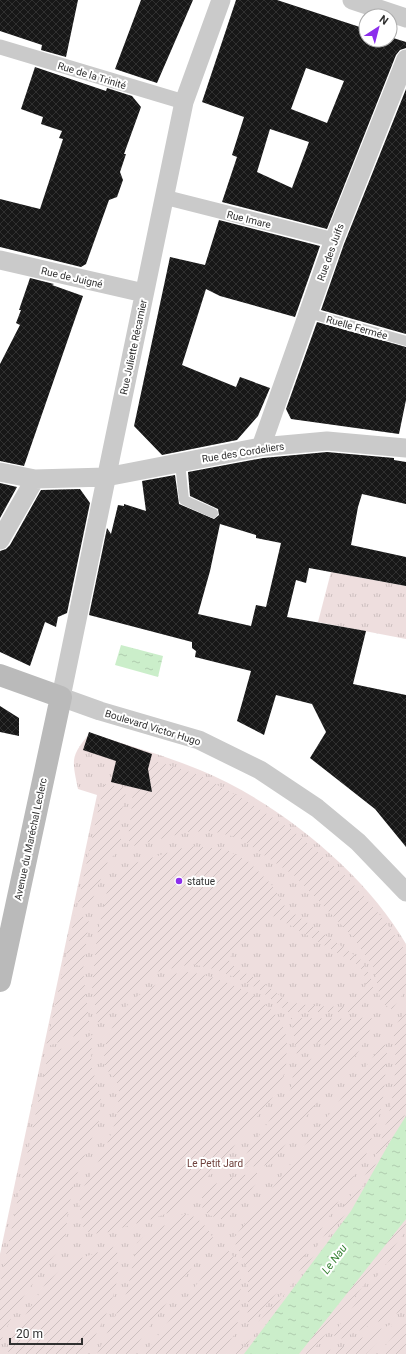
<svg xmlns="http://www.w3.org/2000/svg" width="406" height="1354" font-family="Roboto,sans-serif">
<defs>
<pattern id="grass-tufts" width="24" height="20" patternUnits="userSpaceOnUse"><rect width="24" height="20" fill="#eedede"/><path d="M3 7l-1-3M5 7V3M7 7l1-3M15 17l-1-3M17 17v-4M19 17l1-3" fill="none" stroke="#ccbfbf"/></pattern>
<pattern id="garden-furrows" width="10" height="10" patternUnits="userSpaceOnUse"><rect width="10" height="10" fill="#eedede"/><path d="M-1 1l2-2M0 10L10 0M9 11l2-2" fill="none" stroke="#ccbfbf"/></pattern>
<pattern id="water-ripples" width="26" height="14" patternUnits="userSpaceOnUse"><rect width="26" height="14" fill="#cbeeca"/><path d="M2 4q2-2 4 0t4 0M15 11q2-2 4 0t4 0" fill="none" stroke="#afccae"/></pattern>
<pattern id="building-cross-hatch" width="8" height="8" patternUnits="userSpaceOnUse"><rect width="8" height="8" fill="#171717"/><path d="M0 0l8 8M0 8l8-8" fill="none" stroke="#303030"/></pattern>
</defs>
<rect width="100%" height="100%" fill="#fff"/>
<path fill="url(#grass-tufts)" d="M 331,572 L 406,586 L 406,639 L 318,622 Z
M 90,733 C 126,745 164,755 200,770 C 276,801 365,872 406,944 L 406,1354 L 0,1354 L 0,1254 L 97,795 L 78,789 C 72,759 70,757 90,733 Z"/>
<path fill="url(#garden-furrows)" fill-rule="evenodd" d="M 134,754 L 199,775 L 245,800 L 292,830 L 348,878 L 385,921 L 406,952 L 406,990 L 392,1009 L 381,1003 L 374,968 L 353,937 L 295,876 L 239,838 L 212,831 L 187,832 L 133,846 L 128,839 L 132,804 Z
M 104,784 L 127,788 L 119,823 L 122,847 L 108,861 L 89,908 L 77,907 Z
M 189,846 L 225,849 L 249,862 L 271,884 L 286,908 L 360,959 L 370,975 L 373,987 L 372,997 L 353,1012 L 288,1012 L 257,988 L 218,970 L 192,964 L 159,971 L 129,992 L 112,1011 L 98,1023 L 92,987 L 97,936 L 108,887 L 135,863 ZM 274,916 L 360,966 L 367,981 L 361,998 L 351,1005 L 346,1007 L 313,1006 L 288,1002 L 261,981 L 237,969 L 229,961 L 234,948 L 258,926 Z
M 75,915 L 89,918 L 83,970 L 90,1030 L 46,1047 Z
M 189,972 C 221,977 272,997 284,1029 C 288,1039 287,1049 286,1059 C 286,1063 287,1068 285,1071 C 278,1096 259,1114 243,1133 C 237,1141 232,1150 225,1158 C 219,1165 211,1172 205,1180 C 199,1188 194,1197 185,1203 C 167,1216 145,1221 124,1227 C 109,1232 98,1237 84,1230 L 79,1204 L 82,1190 L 104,1152 L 117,1118 L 119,1092 L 118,1084 L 105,1067 L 104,1053 L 107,1039 L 117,1017 L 133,999 L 168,977 L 178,973 Z
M 406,1010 L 406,1113 L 349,1209 L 246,1345 L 242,1341 C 282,1297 317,1249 349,1198 C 358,1185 369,1172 375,1157 C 391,1118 400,1072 393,1030 Z
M 369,1016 L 373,1020 C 364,1056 330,1084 309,1113 C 295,1131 283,1148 269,1165 L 243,1167 L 239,1165 L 291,1089 L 294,1068 L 321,1054 L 326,1048 L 323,1042 L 313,1043 L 297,1055 L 291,1018 L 358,1019 Z
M 92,1035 L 91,1065 L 101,1096 L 99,1121 L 75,1179 L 68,1210 L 65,1243 L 46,1265 L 16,1307 L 0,1343 L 0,1284 L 48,1055 Z
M 384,1043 L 387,1051 L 384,1092 L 380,1113 L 365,1158 L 301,1262 L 256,1319 L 249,1324 L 246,1320 L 248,1311 L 248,1270 L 233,1239 Z
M 265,1172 L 226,1221 L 209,1215 L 202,1207 L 202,1195 C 218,1177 242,1175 265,1172 Z
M 183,1214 C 197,1214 207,1227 213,1238 L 130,1354 L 97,1354 L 127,1292 L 137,1243 L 147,1234 L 170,1223 Z
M 406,1219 L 406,1231 L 310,1354 L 299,1354 Z
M 406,1239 L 406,1309 L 338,1340 L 335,1340 L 334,1333 L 343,1320 Z
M 116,1246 C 125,1286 104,1320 85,1354 L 8,1354 L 9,1341 L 46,1283 L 70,1262 Z
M 225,1247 L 238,1262 L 241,1280 L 239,1318 L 234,1335 L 220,1354 L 144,1354 Z
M 396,1322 L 366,1354 L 320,1354 L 325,1348 L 334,1351 Z
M 406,1322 L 406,1354 L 378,1354 Z
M 238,1344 L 246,1349 L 242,1354 L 230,1354 Z"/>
<path fill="url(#water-ripples)" d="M 121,645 L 163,656 L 158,677 L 115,665 Z
M 406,1116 L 406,1219 L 299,1354 L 244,1354 L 351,1211 L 391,1140 Z"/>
<path fill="url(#building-cross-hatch)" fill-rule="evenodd" d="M 0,0 L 78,0 L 66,57 L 41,50 L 42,45 L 0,31 Z
M 141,0 L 193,0 L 157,83 L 115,69 Z
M 236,0 L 277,0 L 366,29 L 366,40 L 390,40 L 390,37 L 406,42 L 406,48 L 400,50 L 396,55 L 327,229 L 222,202 L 237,157 L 232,155 L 244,117 L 202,102 ZM 306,68 L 344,81 L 327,123 L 291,109 ZM 270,129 L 309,142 L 292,188 L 257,172 Z
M 35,67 L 106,91 L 107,88 L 132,96 L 141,107 L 124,154 L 126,154 L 120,172 L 123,180 L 117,197 L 109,200 L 86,264 L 81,267 L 0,247 L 0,199 L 40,209 L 63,139 L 59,138 L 62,131 L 41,124 L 43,117 L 21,109 Z
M 406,89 L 406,334 L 321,310 L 344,244 Z
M 219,220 L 320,246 L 295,317 L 220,296 L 206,289 L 182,365 L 236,387 L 240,377 L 270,388 L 258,416 L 237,440 L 162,455 L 134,426 L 170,257 L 205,265 Z
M 30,278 L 54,284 L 52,285 L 83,296 L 24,466 L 0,461 L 0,364 L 20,325 L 16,323 L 21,310 L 19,310 Z
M 317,322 L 406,347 L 406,400 L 399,434 L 291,419 L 286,409 Z
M 327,452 L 394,458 L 394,460 L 406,462 L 406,504 L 362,494 L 358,507 L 351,545 L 406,557 L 406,586 L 309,568 L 306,583 L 296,580 L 287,617 L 366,631 L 353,684 L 406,695 L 406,847 L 375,809 L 310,758 L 326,732 L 312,704 L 276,695 L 264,735 L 237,721 L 251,671 L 195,657 L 196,651 L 192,648 L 192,642 L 89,615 L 107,528 L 111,534 L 118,505 L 124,506 L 124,504 L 146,511 L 142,481 L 175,475 L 179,504 L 214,519 L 219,515 L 218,509 L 190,496 L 188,472 L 263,458 ZM 220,524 L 256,535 L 256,538 L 281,543 L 266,607 L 256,605 L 251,626 L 198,614 L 210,571 Z
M 0,483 L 17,487 L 0,518 Z
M 80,489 L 90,503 L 67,613 L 58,617 L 56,627 L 45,622 L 30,666 L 0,652 L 0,551 L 6,549 L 10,545 L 41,490 Z
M 0,706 L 19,718 L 19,736 L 0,732 Z
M 89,732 L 152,754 L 148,769 L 152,792 L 111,782 L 116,761 L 83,750 Z"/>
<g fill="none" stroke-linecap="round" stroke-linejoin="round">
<path stroke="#cacaca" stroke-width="10" d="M 308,313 L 406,341
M 180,463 L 184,500 L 213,513"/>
<path stroke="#cacaca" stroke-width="15" d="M 0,47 L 184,102
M 164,197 L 334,240"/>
<path stroke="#cacaca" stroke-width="19" d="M 221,0 L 184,102 L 61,697 L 100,711 L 199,740 L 260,770 L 317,808 L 358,842 L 406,892
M 352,0 L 406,18
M 0,260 L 144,293
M 261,447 L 334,240 L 406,59
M 0,472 L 35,479 L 106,477 L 261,447 L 327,441 L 406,448
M 0,540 L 35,479"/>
<path stroke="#bababa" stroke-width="22" d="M 0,675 L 61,697 L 0,981"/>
</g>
<circle fill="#8c2eec" stroke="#fff" stroke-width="1.5" cx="179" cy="881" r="4"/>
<g text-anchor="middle" stroke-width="4" stroke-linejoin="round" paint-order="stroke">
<g font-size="10" fill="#303030" stroke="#fff">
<text transform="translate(92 75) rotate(17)" y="4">Rue de la Trinité</text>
<text transform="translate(249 219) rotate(14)" y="4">Rue Imare</text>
<text transform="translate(330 252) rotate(-70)" y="4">Rue des Juifs</text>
<text transform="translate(72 277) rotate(13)" y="4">Rue de Juigné</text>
<text transform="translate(357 327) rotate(16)" y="4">Ruelle Fermée</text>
<text transform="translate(133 347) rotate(-78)" y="4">Rue Juliette Récamier</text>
<text transform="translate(243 452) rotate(-9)" y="4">Rue des Cordeliers</text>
<text transform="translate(153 727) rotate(17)" y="4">Boulevard Victor Hugo</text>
<text transform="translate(30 839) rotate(-78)" y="4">Avenue du Maréchal Leclerc</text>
</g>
<g font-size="10" fill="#303030" stroke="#fff" text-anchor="start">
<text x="187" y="885">statue</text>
</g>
<g font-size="10" fill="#6e403b" stroke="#fff">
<text x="215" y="1167">Le Petit Jard</text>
</g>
<g font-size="11" font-style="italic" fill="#378234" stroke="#fff">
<text transform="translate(334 1259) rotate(-53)" y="4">Le Nau</text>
</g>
</g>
<g transform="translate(378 28) rotate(36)"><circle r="19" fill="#ffffff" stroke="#acacac"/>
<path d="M0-3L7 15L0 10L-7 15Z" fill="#8c2eec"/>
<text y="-6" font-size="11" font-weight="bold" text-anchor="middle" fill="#303030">N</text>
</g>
<path d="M10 1338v6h72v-6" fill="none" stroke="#303030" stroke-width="2"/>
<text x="16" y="1338" font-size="12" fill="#303030" stroke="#ffffff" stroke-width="3" paint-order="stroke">20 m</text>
</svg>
